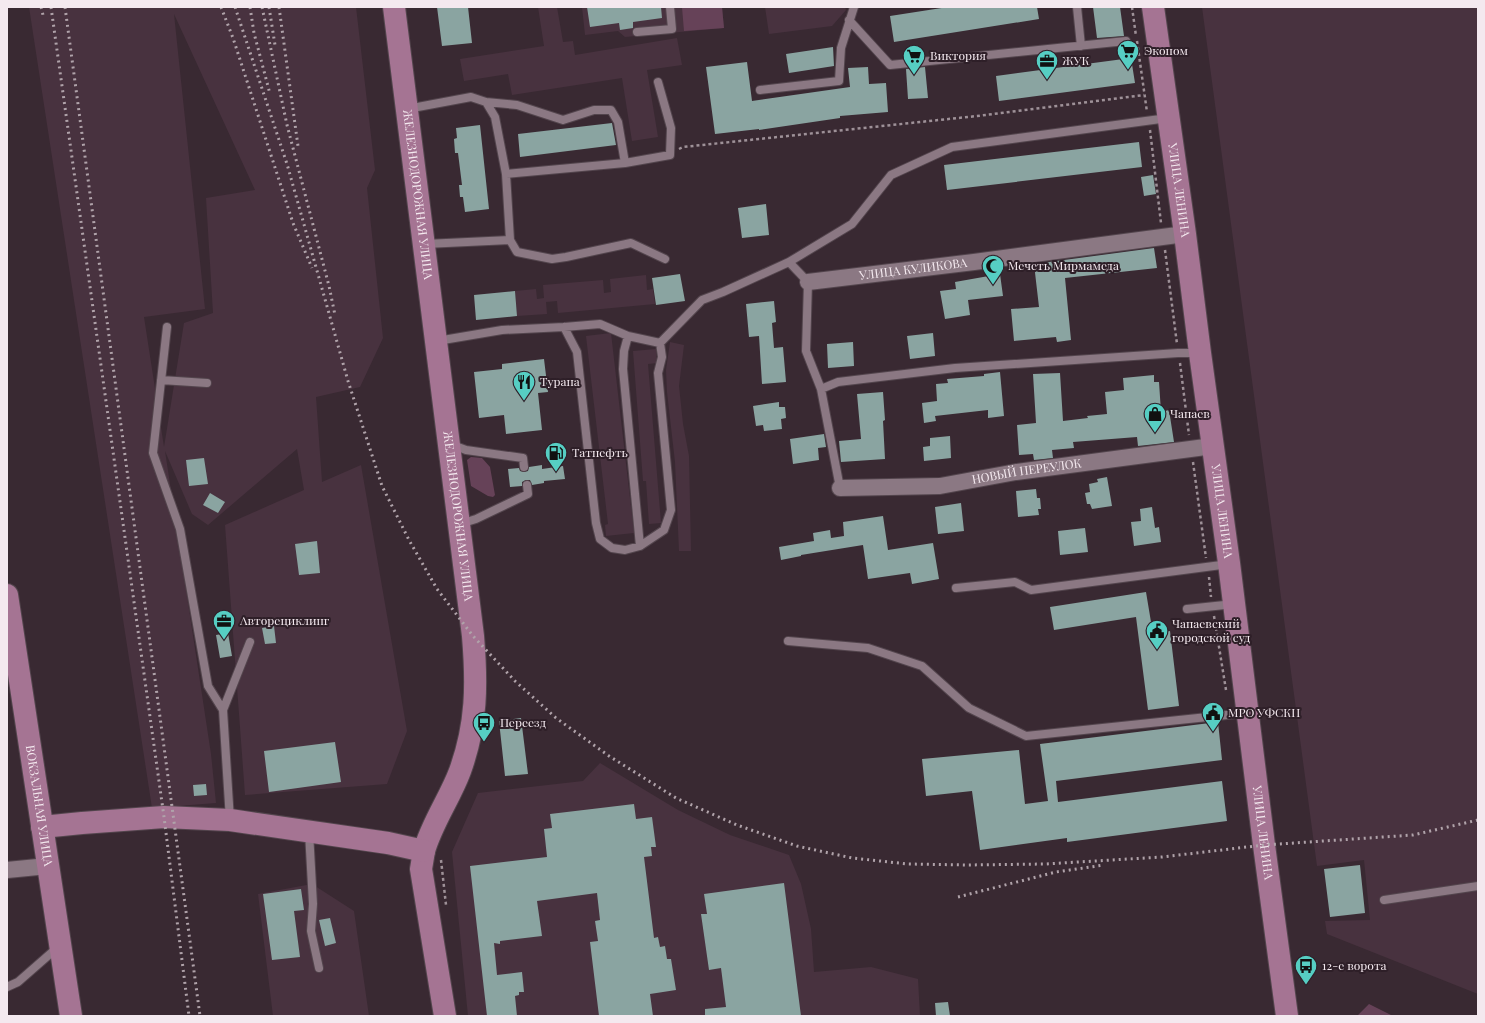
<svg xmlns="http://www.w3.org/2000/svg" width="1485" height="1023" font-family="'Playfair Display',serif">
<rect width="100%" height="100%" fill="#392932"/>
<path fill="#48323f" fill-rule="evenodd" d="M 29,7 L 356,7 L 375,170 L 367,188 L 383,338 L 360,387 L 316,397 L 322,482 L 361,465 L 407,731 L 387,784 L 245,795 L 225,525 L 304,490 L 297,449 L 208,525 L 192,514 L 165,451 L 211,754 L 216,803 L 152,808 ZM 174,14 L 255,190 L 206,198 L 213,313 L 184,323 L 164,447 L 144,317 L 205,309 Z
M 538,7 L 557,7 L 563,42 L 573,41 L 575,55 L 677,38 L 682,65 L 647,70 L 658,137 L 632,141 L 622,78 L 512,95 L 508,74 L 464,81 L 460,59 L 544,46 Z
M 582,7 L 722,7 L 724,28 L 625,37 L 618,31 L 585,35 Z
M 765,7 L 845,7 L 846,10 L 832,26 L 769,34 Z
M 1202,7 L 1478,7 L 1478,994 L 1327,934 L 1325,921 L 1370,920 L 1364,860 L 1317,866 Z
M 646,275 L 647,290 L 653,289 L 655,304 L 558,313 L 557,301 L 546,302 L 547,314 L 517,316 L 515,291 L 536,289 L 537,299 L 544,298 L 543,285 L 603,280 L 604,293 L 611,292 L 610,279 Z
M 611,333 L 634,533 L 606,536 L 605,525 L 608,524 L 586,336 Z
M 670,342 L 684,345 L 679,386 L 683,424 L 689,456 L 691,551 L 679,551 L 675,462 L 667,392 L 666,370 Z
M 656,349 L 657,363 L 648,364 L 661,523 L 649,524 L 646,481 L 643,481 L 633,351 Z
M 600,763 L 678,810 L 730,835 L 789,855 L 801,884 L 811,929 L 814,972 L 871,967 L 918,979 L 920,1016 L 468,1016 L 452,852 L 478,793 L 583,781 Z
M 312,884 L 354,911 L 369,1016 L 273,1016 L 258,894 Z"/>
<path fill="#664258" d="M 682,7 L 722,7 L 724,28 L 684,31 Z
M 471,457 L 482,458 L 490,467 L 495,495 L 493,497 L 488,496 L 471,486 L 467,460 Z
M 1369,1004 L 1393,1016 L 1357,1016 Z"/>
<path fill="#8aa4a1" d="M 437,7 L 468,7 L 472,43 L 442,46 Z
M 587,7 L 661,7 L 662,18 L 633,22 L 633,28 L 620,30 L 619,23 L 590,27 Z
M 948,7 L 1037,7 L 1039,19 L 894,42 L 890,16 Z
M 1093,7 L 1120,7 L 1124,36 L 1097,38 Z
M 833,47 L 834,66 L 789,73 L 786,54 Z
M 1131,58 L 1135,83 L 999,101 L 996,76 Z
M 747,62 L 752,101 L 850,87 L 848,68 L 868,67 L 869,84 L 886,83 L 888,112 L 840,116 L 840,118 L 759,130 L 759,129 L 715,134 L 706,67 Z
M 925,67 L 928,98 L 908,99 L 906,69 Z
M 612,123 L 616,145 L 520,157 L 518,134 Z
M 480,125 L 489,209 L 465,212 L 463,197 L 460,197 L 459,185 L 462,185 L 458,153 L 455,153 L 454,139 L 457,138 L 456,128 Z
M 1139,142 L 1142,167 L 947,190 L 944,165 Z
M 1153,175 L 1156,194 L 1144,196 L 1141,177 Z
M 766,204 L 769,235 L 742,238 L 738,208 Z
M 1154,248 L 1157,268 L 1065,278 L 1071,340 L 1057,342 L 1056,337 L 1014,341 L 1011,309 L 1039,307 L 1034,264 Z
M 680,274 L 685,301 L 656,305 L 652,278 Z
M 1000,274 L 1003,296 L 968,300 L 970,315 L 945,319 L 940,291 L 956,289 L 955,282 Z
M 515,291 L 517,316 L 476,320 L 474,295 Z
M 774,301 L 776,322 L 772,323 L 774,348 L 783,347 L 786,382 L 762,384 L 759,336 L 749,337 L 746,304 Z
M 933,333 L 935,356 L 910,359 L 907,336 Z
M 853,342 L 854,366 L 828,368 L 827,344 Z
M 544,359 L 548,392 L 538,393 L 542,430 L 506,434 L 504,415 L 479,418 L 474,372 L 502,369 L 502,364 Z
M 1000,372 L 1004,416 L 988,418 L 988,410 L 935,416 L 936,421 L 924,423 L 922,403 L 937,401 L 936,384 L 948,383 L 947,379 L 984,376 L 984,374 Z
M 1060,373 L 1063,421 L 1088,418 L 1087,416 L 1107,414 L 1105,392 L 1124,390 L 1123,378 L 1154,375 L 1154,382 L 1159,382 L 1161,412 L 1169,410 L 1174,442 L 1138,446 L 1137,437 L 1073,442 L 1074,448 L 1052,450 L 1053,458 L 1034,460 L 1033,454 L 1019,455 L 1017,425 L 1036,423 L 1033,374 Z
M 883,392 L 885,420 L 883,421 L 885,459 L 841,462 L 839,441 L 861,439 L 857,394 Z
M 779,402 L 779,407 L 785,407 L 786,418 L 781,419 L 782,429 L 764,431 L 763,425 L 756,426 L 753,406 Z
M 824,434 L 826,447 L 818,448 L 819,460 L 793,464 L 790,439 Z
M 950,436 L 951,458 L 924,461 L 923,447 L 930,446 L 930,438 Z
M 204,458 L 208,484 L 189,486 L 186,460 Z
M 542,465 L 542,469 L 563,466 L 565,479 L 544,481 L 544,483 L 532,485 L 530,480 L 526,480 L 522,482 L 522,486 L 510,487 L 508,469 L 519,468 L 520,471 L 524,472 L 528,471 L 529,467 Z
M 1107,477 L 1112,506 L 1092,509 L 1090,504 L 1087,504 L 1085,493 L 1090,492 L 1089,484 L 1098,482 L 1097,479 Z
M 1036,489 L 1037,498 L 1040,498 L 1041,509 L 1038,509 L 1039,515 L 1018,517 L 1016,491 Z
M 210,493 L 225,502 L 218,513 L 203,505 Z
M 961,503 L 964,531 L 938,534 L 935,507 Z
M 1152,507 L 1155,528 L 1159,527 L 1161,542 L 1134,546 L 1131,522 L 1141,521 L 1140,509 Z
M 883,516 L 888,550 L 933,543 L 939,579 L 912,584 L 910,573 L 868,579 L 863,545 L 801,555 L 801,556 L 781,560 L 779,547 L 814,541 L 813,533 L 830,530 L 831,538 L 844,536 L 843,522 Z
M 1085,528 L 1088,552 L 1060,555 L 1058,531 Z
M 317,541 L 320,573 L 299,575 L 295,544 Z
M 1146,592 L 1153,634 L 1170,631 L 1179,706 L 1148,710 L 1136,617 L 1054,630 L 1050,607 Z
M 274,626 L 276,643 L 265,644 L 262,628 Z
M 228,633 L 232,656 L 220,658 L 216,635 Z
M 521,718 L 528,774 L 505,776 L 499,721 Z
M 1218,722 L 1222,760 L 1056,781 L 1058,802 L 1222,781 L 1227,821 L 1067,842 L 1067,838 L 980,850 L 972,791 L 926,796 L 922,759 L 1019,750 L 1025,804 L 1048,801 L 1040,744 Z
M 335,742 L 341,782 L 269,792 L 264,751 Z
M 206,784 L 207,795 L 194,796 L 193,785 Z
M 634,804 L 636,819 L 652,817 L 656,847 L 651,847 L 652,856 L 644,857 L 654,938 L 658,937 L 660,947 L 665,946 L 667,959 L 671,959 L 676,990 L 650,994 L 653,1016 L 599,1016 L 590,942 L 598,941 L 595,921 L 600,920 L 597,893 L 537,901 L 542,936 L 500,941 L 500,944 L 494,943 L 497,975 L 522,972 L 524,992 L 519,992 L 519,995 L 515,996 L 517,1016 L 487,1016 L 470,866 L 547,857 L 544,829 L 552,828 L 550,814 Z
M 1360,865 L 1365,913 L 1330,917 L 1324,869 Z
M 784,883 L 801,1016 L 705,1016 L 705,1009 L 726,1007 L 721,968 L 709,970 L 701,914 L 707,914 L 704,894 Z
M 301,889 L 304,910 L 294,911 L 300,957 L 272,960 L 263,894 Z
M 330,918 L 336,943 L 325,946 L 319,920 Z
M 948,1002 L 950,1016 L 936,1016 L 935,1003 Z"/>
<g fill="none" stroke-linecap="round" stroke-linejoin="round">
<g stroke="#53454d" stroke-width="10">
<path id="lane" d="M 1077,7 L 1081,46
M 849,20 L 890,65 L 1126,41
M 637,32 L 672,29 L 670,7
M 760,90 L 839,81 L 841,48 L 854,7
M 486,102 L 517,105 L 563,120 L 594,110 L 611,110 L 618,122 L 625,163
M 407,109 L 471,97 L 486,102 L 495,117 L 506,174 L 510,240 L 425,244
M 506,174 L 625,163 L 670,155 L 671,128 L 658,82
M 510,240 L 517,252 L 552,259 L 566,257 L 631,243 L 665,259
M 789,262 L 808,282 L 806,351 L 821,389 L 840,488
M 167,327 L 153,453 L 180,529 L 208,686 L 223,710
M 564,327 L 577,352 L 596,523 L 600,539 L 612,548 L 625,550 L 640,546 L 664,530 L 671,510 L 658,373 L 662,357 L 660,343
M 628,336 L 624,351 L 623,369 L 640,546
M 437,341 L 502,330 L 564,327 L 600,324 L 628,336 L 660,343 L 702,300 L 723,292 L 789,262 L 852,224 L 891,175 L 952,147 L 1168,118
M 161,380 L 207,383
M 821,389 L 838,382 L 955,368 L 1178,353 L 1199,353
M 450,444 L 466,450 L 523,458 L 524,467
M 460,524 L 476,519 L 528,494 L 527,485
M 956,588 L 1015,582 L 1031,590 L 1229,564
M 1187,609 L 1234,604
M 788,641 L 868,648 L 922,666 L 969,708 L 1026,736 L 1246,713
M 230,820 L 223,710 L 250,642
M 309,832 L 313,904 L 311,931 L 319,968
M 1384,900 L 1478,886
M 7,987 L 18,982 L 58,947"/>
</g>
<g stroke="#53454d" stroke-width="18">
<g id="street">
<path id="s1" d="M 808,282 L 974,262 L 1185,234"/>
<path id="s2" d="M 840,488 L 940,486 L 1016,472 L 1213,446"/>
<path d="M 7,870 L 48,866"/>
</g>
</g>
<g stroke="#53454d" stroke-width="24">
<g id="secondary">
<path id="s3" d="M 394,7 L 473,636 C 477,684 477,724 460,771 C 450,798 432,823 424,851 C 423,857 422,863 421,869 L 445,1016"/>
<path id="s4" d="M 1153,7 L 1185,234 L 1200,353 L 1229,563 L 1264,845 L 1287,1016"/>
<path id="s5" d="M 7,595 L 71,1016"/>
<path d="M 42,827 L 82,823 L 164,817 L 230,820 L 388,843 L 424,851"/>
</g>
</g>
<path stroke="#9e9198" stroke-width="2.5" stroke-dasharray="3 3" stroke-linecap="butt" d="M 1132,7 L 1136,36
M 1137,41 L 1147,112
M 1150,130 L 1161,223
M 679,149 L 683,147 L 977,116 L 1144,95
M 1165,250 L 1177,344
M 1180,363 L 1189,435
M 1193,462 L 1206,558
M 1209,577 L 1211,597
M 1214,616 L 1226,690
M 441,860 L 446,905"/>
<use href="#lane" stroke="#8b7883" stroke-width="8"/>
<use href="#street" stroke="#8b7883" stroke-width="16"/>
<use href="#secondary" stroke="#a57493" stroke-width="22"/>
<path stroke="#b0a3aa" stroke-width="3" stroke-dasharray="2 4" stroke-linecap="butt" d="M 41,7 L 43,15
M 51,7 L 164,817 L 189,1016
M 65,7 L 200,1016
M 221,7 L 233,38 L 293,223 L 312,268
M 235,7 L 287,164 L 348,381 L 382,486 L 409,540 L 437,589 L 473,636 L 515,681 L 556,718 L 609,756 L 676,798 L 737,825 L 797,846 L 852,858 L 908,864 L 967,865 L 1045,864 L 1162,857 L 1264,845 L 1413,835 L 1478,820
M 250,7 L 254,33 L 270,94
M 262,7 L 287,125 L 329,286 L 335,315
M 269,7 L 275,45
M 279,7 L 298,146
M 958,897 L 1056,872 L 1104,865"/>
</g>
<defs>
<g id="supermarket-pin" transform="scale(1.15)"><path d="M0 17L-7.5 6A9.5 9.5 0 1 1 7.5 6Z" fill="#56cec3" stroke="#2e1f28"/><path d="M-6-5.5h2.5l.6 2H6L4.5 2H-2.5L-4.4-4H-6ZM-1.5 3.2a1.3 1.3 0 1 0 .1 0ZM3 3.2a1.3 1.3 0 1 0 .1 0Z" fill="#111"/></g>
<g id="office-pin" transform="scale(1.15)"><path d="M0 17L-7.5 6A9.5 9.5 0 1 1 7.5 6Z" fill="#56cec3" stroke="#2e1f28"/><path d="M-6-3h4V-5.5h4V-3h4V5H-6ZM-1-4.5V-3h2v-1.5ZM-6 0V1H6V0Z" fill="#111"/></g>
<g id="mosque-pin" transform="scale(1.15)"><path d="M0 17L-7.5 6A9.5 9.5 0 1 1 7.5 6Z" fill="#56cec3" stroke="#2e1f28"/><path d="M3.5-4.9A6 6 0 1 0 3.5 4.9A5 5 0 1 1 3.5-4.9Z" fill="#111"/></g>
<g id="restaurant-pin" transform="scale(1.15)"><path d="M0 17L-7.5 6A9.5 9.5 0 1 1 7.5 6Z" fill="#56cec3" stroke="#2e1f28"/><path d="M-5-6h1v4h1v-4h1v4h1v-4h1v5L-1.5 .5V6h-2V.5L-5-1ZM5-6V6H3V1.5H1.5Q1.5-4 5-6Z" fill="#111"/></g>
<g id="shop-pin" transform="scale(1.15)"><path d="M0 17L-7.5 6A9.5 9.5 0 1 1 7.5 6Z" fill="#56cec3" stroke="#2e1f28"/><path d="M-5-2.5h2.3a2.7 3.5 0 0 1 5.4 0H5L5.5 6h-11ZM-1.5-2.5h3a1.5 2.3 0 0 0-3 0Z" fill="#111"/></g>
<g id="fuel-pin" transform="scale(1.15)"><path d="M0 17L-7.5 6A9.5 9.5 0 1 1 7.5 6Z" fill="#56cec3" stroke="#2e1f28"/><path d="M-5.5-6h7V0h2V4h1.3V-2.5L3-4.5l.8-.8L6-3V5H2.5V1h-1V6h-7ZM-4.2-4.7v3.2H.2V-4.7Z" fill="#111"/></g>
<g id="civic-pin" transform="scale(1.15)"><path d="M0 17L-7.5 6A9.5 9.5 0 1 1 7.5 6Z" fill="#56cec3" stroke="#2e1f28"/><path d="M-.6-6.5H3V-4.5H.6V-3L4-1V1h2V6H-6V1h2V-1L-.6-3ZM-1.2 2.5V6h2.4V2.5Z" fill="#111"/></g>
<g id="bus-pin" transform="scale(1.15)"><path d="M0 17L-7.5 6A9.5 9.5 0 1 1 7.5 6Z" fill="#56cec3" stroke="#2e1f28"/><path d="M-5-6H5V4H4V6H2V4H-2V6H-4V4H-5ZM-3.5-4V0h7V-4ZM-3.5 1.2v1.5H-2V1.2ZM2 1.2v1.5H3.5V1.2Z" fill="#111"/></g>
</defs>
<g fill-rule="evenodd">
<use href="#supermarket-pin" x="1128" y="51"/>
<use href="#supermarket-pin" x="914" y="56"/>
<use href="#office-pin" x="1047" y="61"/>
<use href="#mosque-pin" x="993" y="266"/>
<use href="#restaurant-pin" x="524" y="382"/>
<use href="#shop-pin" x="1155" y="414"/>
<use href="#fuel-pin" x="556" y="453"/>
<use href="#office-pin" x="224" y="621"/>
<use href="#civic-pin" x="1157" y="631"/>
<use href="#civic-pin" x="1213" y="713"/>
<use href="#bus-pin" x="484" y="723"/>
<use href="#bus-pin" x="1306" y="966"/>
</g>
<g text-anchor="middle" stroke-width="4" stroke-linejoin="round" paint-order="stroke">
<g font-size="12" fill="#f4e9ef" stroke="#2e1f28" text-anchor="start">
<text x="1144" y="55">Эконом</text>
<text x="930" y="60">Виктория</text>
<text x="1062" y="65">ЖУК</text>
<text x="1008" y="270">Мечеть Мирмамеда</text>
<text x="540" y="386">Турана</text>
<text x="1170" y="418">Чапаев</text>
<text x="572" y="457">Татнефть</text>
<text x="240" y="625">Авторециклинг</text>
<text x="1172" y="628">Чапаевский<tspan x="1172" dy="14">городской суд</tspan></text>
<text x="1228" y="717">МРО УФСКН</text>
<text x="500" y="727">Переезд</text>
<text x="1322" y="970">12-е ворота</text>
</g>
<g font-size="12" fill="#f4e9ef" stroke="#2e1f28">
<text dy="4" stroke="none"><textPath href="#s4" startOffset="185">УЛИЦА ЛЕНИНА</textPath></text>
<text dy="4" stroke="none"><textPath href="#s3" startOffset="189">ЖЕЛЕЗНОДОРОЖНАЯ УЛИЦА</textPath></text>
<text dy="4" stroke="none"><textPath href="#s1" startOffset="106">УЛИЦА КУЛИКОВА</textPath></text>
<text dy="4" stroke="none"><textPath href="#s2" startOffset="188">НОВЫЙ ПЕРЕУЛОК</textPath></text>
<text dy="4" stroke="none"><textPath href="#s4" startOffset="509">УЛИЦА ЛЕНИНА</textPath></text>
<text dy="4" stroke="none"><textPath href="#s3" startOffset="513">ЖЕЛЕЗНОДОРОЖНАЯ УЛИЦА</textPath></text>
<text dy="4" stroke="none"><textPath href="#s5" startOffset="213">ВОКЗАЛЬНАЯ УЛИЦА</textPath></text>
<text dy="4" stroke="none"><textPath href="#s4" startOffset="833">УЛИЦА ЛЕНИНА</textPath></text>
</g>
</g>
<rect width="1485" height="1023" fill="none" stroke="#f4e9ef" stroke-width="16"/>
</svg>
